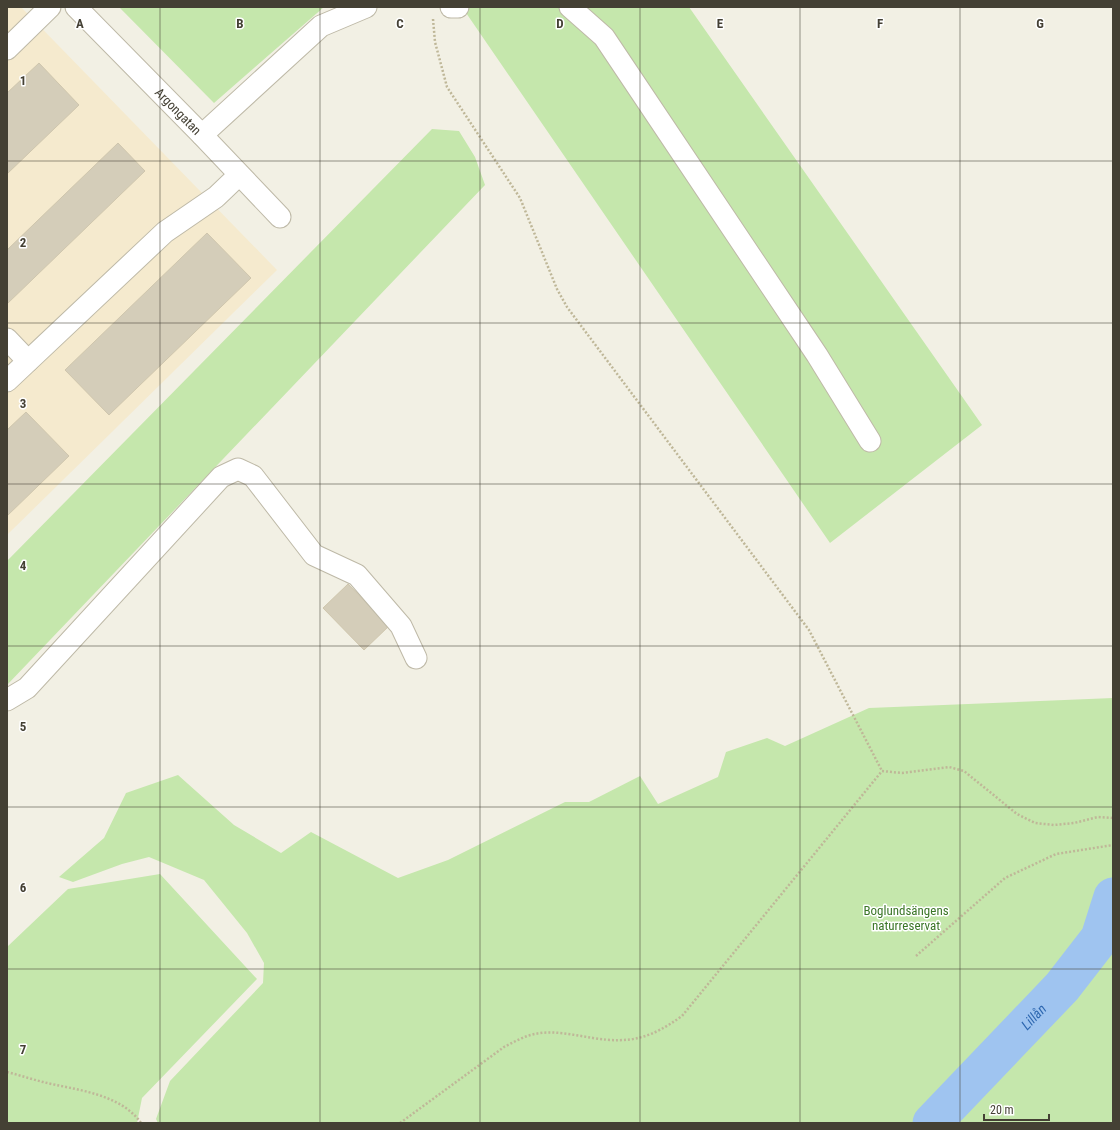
<svg xmlns="http://www.w3.org/2000/svg" width="1120" height="1130" font-family="'Roboto Condensed',sans-serif">
<rect width="100%" height="100%" fill="#f2f0e4"/>
<path fill="#f5eace" d="M 7,7 L 21,7 L 277,270 L 7,535 Z"/>
<path fill="#c5e7ac" d="M 119,7 L 324,7 L 214,103 Z
M 462,7 L 689,7 L 982,425 L 830,543 Z
M 432,129 L 459,131 L 475,157 L 485,185 L 7,685 L 7,561 Z
M 1113,698 L 1113,1123 L 158,1123 L 156,1119 L 170,1081 L 263,983 L 264,963 L 247,933 L 204,880 L 149,857 L 122,864 L 73,882 L 59,877 L 104,838 L 126,793 L 178,775 L 234,825 L 281,853 L 311,832 L 398,878 L 448,860 L 565,802 L 589,802 L 640,776 L 658,804 L 718,777 L 726,752 L 767,738 L 785,746 L 869,708 Z
M 160,874 L 257,979 L 142,1098 L 137,1123 L 7,1123 L 7,947 L 68,889 Z"/>
<g fill="none" stroke-linecap="round" stroke-linejoin="round">
<path stroke="#9fc4f0" stroke-width="39" id="s1" d="M 932,1123 L 1062,987 L 1100,938 L 1113,897"/>
</g>
<path fill="#d4cdb9" stroke="#cfc6ad" d="M 39,63 L 79,105 L 7,174 L 7,93 Z
M 118,143 L 145,171 L 7,304 L 7,250 Z
M 207,233 L 251,278 L 109,415 L 65,370 Z
M 26,412 L 69,456 L 7,516 L 7,430 Z
M 348,584 L 389,626 L 364,650 L 323,608 Z"/>
<g fill="none" stroke-linecap="round" stroke-linejoin="round">
<g stroke="#beb9a7" stroke-width="23">
<g id="minor">
<path id="s2" d="M 76,7 L 202,135 L 280,217"/>
<path d="M 451,7 L 458,7"/>
<path d="M 570,7 L 604,37 L 817,355 L 870,441"/>
<path d="M 7,49 L 50,7"/>
<path d="M 202,135 L 321,26 L 366,7"/>
<path d="M 7,339 L 28,361"/>
<path d="M 7,381 L 165,232 L 216,197 L 239,175"/>
<path d="M 7,700 L 27,688 L 221,477 L 238,469 L 253,476 L 314,555 L 357,575 L 401,626 L 416,658"/>
</g>
</g>
<path stroke="#bfb798" stroke-width="2.5" stroke-dasharray="2 2" stroke-linecap="butt" d="M 433,19 L 435,42 L 447,87 L 520,198 L 557,289 L 567,307 L 809,630 L 882,771
M 882,771 L 902,773 L 949,767 L 964,771 L 1017,814 L 1035,823 L 1054,825 L 1074,823 L 1098,817 L 1113,818
M 916,956 L 1005,878 L 1056,854 L 1113,845
M 7,1072 C 19,1075 31,1079 43,1082 C 75,1090 120,1093 141,1123
M 400,1123 L 504,1047 C 514,1042 524,1036 535,1034 C 553,1030 574,1035 593,1038 C 631,1044 651,1038 682,1016 L 882,771"/>
<use href="#minor" stroke="#fff" stroke-width="21"/>
</g>
<path fill="none" stroke="#444034" stroke-width="1" stroke-opacity="0.55" d="M 160,7 L 160,1123M 320,7 L 320,1123M 480,7 L 480,1123M 640,7 L 640,1123M 800,7 L 800,1123M 960,7 L 960,1123M 7,161 L 1113,161M 7,323 L 1113,323M 7,484 L 1113,484M 7,646 L 1113,646M 7,807 L 1113,807M 7,969 L 1113,969"/>
<g text-anchor="middle" stroke-width="3" stroke-linejoin="round" paint-order="stroke">
<g font-size="13" fill="#444034" stroke="#fff">
<text dy="5" stroke="none"><textPath href="#s2" startOffset="146">Argongatan</textPath></text>
</g>
<g font-size="13" fill="#3b7627" stroke="#fff">
<text x="906" y="915">Boglundsängens<tspan x="906" dy="15">naturreservat</tspan></text>
</g>
<g font-size="14" font-style="italic" fill="#2d67b0" stroke="#fff">
<text dy="5" stroke="none"><textPath href="#s1" startOffset="147">Lillån</textPath></text>
</g>
</g>
<g font-size="13" text-anchor="middle" font-weight="bold" fill="#444034" stroke="#fff" stroke-width="3" stroke-linejoin="round" paint-order="stroke">
<text x="80" y="28">A</text>
<text x="240" y="28">B</text>
<text x="400" y="28">C</text>
<text x="560" y="28">D</text>
<text x="720" y="28">E</text>
<text x="880" y="28">F</text>
<text x="1040" y="28">G</text>
<text x="23" y="85">1</text>
<text x="23" y="247">2</text>
<text x="23" y="408">3</text>
<text x="23" y="570">4</text>
<text x="23" y="731">5</text>
<text x="23" y="892">6</text>
<text x="23" y="1054">7</text>
</g>
<rect width="1120" height="1130" fill="none" stroke="#444034" stroke-width="16"/>
<path d="M984 1114v6h65v-6" fill="none" stroke="#444034" stroke-width="2"/>
<text x="990" y="1114" font-size="12" fill="#444034" stroke="#ffffff" stroke-width="3" paint-order="stroke">20 m</text>
</svg>
